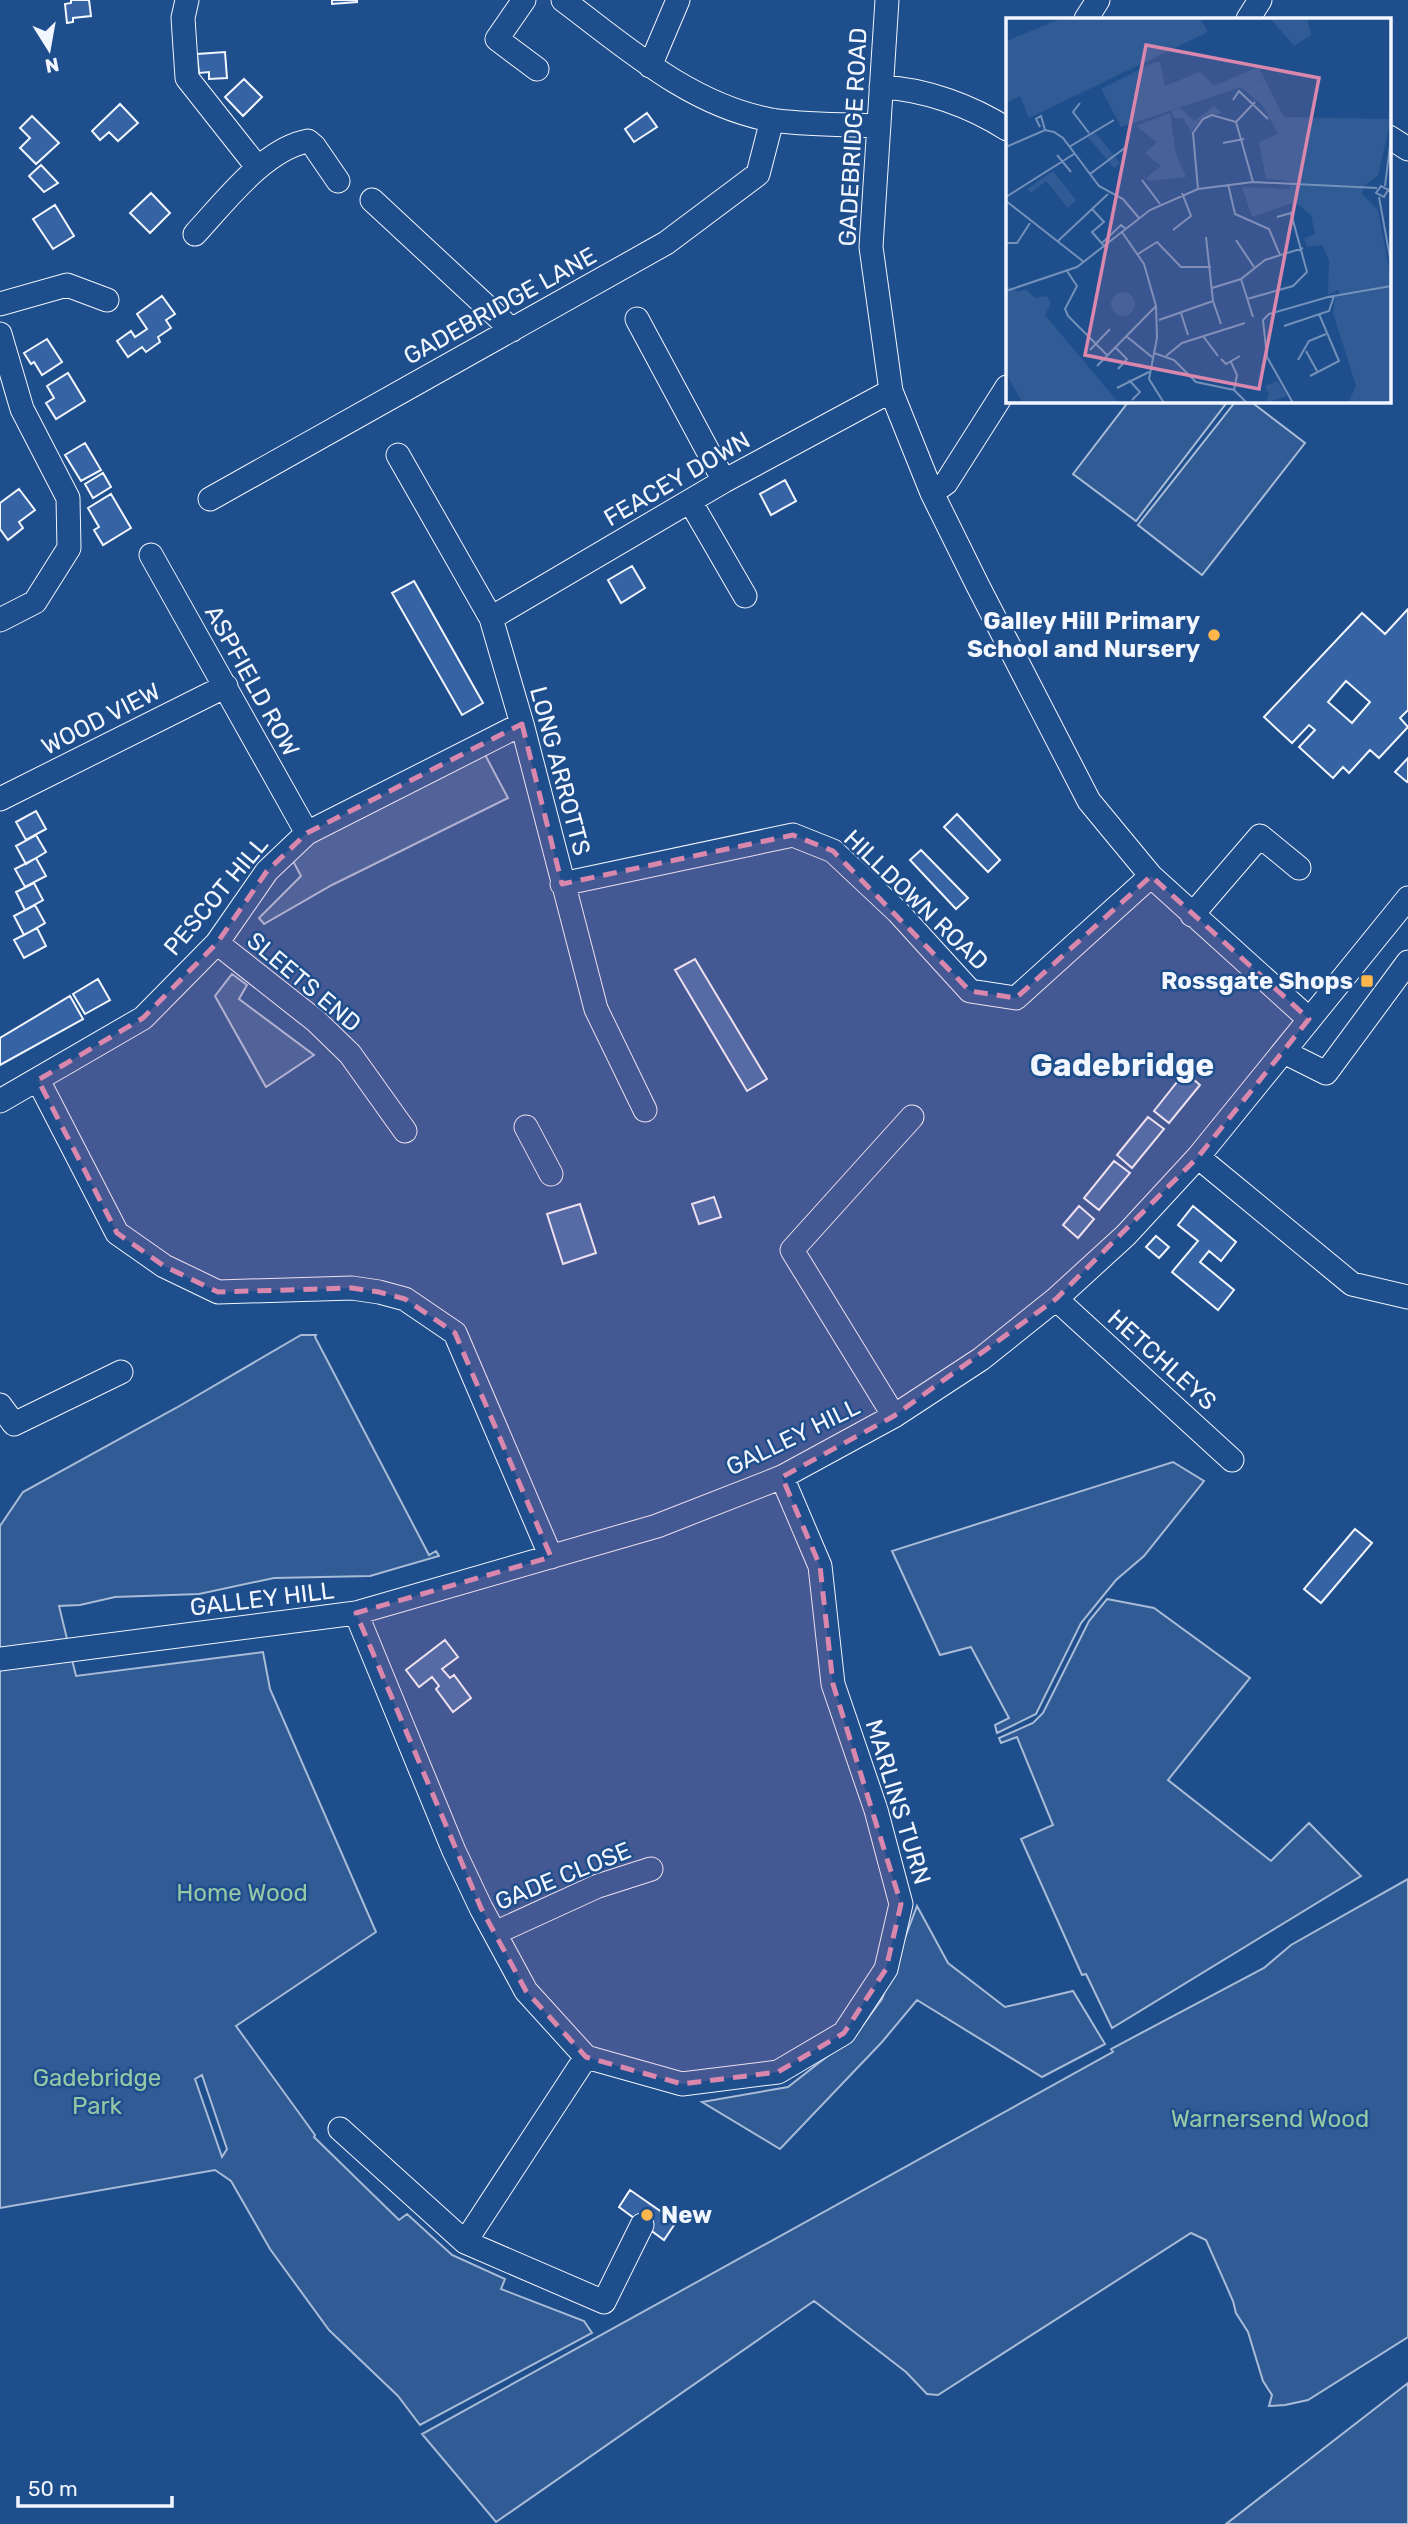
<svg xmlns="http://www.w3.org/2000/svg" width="1408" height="2524" font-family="Rubik,sans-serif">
<rect width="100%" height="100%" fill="#1f4e8c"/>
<path fill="#305b95" stroke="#a8bbd7" stroke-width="2" fill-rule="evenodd" d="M 1129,401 L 1228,401 L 1136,521 L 1073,474 Z
M 1236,401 L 1250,401 L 1305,443 L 1202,575 L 1138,525 Z
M 482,749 L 508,798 L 332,885 L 264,924 L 259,918 L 301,876 L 292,859 L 336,825 Z
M 232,974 L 247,985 L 239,999 L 314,1055 L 266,1087 L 215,996 Z
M 301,1335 L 316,1335 L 315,1337 L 429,1555 L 436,1551 L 439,1556 L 370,1576 L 274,1578 L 199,1594 L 115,1597 L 80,1605 L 59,1606 L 76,1676 L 263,1652 L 270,1689 L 376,1932 L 236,2026 L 315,2135 L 314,2137 L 399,2220 L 407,2214 L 452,2255 L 505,2279 L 501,2289 L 584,2321 L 592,2333 L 420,2425 L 398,2396 L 329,2330 L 270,2249 L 231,2181 L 215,2170 L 0,2208 L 0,1526 L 23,1492 L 176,1408 ZM 202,2075 L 227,2149 L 222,2157 L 195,2079 Z
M 1173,1462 L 1204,1481 L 1144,1556 L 1116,1580 L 1081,1623 L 1036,1714 L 997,1733 L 995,1725 L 1009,1718 L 971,1647 L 940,1655 L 892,1551 Z
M 1107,1599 L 1154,1608 L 1250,1678 L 1168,1780 L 1271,1861 L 1309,1823 L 1361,1876 L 1112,2028 L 1086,1974 L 1082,1975 L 1021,1839 L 1053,1825 L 1017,1737 L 1001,1743 L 999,1738 L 1033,1723 L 1043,1713 L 1089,1621 Z
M 1408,1879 L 1408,2337 L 1308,2400 L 1285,2405 L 1269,2406 L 1272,2395 L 1263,2381 L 1248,2332 L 1236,2313 L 1233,2301 L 1206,2240 L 1191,2233 L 938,2395 L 927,2394 L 906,2372 L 814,2301 L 496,2522 L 422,2434 L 1113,2052 L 1111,2049 L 1264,1968 L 1291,1945 Z
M 917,1906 L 948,1963 L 1005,2007 L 1073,1991 L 1105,2044 L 1042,2077 L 917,2000 L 882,2042 L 780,2149 L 702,2102 L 788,2087 L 857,2033 L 882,1999 Z
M 1408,2383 L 1408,2524 L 1226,2524 Z"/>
<path fill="#3563a3" stroke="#f2f6ff" stroke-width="2" fill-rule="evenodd" d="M 71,0 L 89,0 L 91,16 L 73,18 L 73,22 L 67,23 L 65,4 L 71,3 Z
M 332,0 L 357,0 L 357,2 L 332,4 Z
M 225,52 L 227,78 L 209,79 L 209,72 L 199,73 L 197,54 Z
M 244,79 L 262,97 L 243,116 L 225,97 Z
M 120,104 L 138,123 L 118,141 L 109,132 L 100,140 L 92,131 Z
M 647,113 L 657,127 L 634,142 L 625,129 Z
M 32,116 L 59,143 L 36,164 L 20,148 L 30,138 L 20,128 Z
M 41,165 L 58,183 L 44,192 L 29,176 Z
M 151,193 L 170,213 L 150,233 L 130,213 Z
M 55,205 L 74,236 L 53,249 L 33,219 Z
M 162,296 L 175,314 L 166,320 L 171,328 L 158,337 L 160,342 L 146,352 L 142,347 L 128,357 L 117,341 L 131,331 L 135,337 L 147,329 L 137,314 Z
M 47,339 L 62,362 L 42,375 L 34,362 L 31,364 L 24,353 Z
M 68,373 L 85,401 L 56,419 L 46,403 L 54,398 L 47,386 Z
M 85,443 L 101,470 L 81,481 L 65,455 Z
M 103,473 L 111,487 L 93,498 L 85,484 Z
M 785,480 L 796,501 L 771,515 L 760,494 Z
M 19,489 L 35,510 L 19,522 L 23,528 L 8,540 L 0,529 L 0,503 Z
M 111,494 L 131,528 L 103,545 L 94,530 L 99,527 L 88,508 Z
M 632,566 L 645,588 L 621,603 L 608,580 Z
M 414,581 L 483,703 L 462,715 L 392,593 Z
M 1408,609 L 1408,710 L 1400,718 L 1408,727 L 1379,758 L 1370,750 L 1349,773 L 1343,767 L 1333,778 L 1299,747 L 1315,730 L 1309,725 L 1292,743 L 1264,717 L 1362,613 L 1385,634 ZM 1346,681 L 1370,702 L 1352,723 L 1328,702 Z
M 1408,758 L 1408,780 L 1407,782 L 1395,772 Z
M 36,811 L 46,829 L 26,840 L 16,822 Z
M 957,814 L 1000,860 L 988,872 L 944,827 Z
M 36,835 L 46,852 L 26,864 L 16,846 Z
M 921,850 L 968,898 L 956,909 L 910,860 Z
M 36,858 L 46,876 L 25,887 L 15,869 Z
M 34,883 L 43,900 L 25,910 L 16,892 Z
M 35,905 L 45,923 L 24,935 L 14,916 Z
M 37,928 L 46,946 L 24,958 L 14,940 Z
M 695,959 L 767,1079 L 747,1091 L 675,970 Z
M 98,979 L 110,1000 L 85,1014 L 73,994 Z
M 70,996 L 83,1019 L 0,1065 L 0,1038 Z
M 1185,1072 L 1200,1085 L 1169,1123 L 1154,1111 Z
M 1148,1117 L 1164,1129 L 1132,1168 L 1117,1155 Z
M 1114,1161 L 1130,1173 L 1099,1210 L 1084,1198 Z
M 714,1197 L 721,1217 L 699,1224 L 692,1204 Z
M 580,1204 L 596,1253 L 563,1264 L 547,1214 Z
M 1079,1206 L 1094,1219 L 1078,1238 L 1063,1225 Z
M 1193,1206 L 1236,1242 L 1221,1261 L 1209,1251 L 1200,1262 L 1234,1290 L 1218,1310 L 1172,1272 L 1198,1241 L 1178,1225 Z
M 1156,1236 L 1169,1247 L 1159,1258 L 1146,1247 Z
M 1355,1529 L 1372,1543 L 1321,1603 L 1304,1589 Z
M 445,1640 L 458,1657 L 442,1669 L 450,1678 L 454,1675 L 471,1698 L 453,1712 L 436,1689 L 439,1686 L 432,1677 L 419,1687 L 406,1670 Z
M 630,2190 L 676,2222 L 664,2240 L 619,2207 Z"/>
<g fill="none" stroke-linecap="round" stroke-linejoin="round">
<g stroke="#f2f6ff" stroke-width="25">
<path id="minor" d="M 187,0 L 183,18 L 187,78 L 258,168
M 524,0 L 497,39 L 537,69
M 563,0 C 627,48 690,105 771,120 C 803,125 846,124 879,126
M 887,0 L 871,247 L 891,391 L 932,493 L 978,586 L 1089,801 L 1151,876 L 1309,1019
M 1086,19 L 1098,0
M 1248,19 L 1260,0
M 650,66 L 678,0
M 881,87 C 925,89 971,106 1007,129
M 1389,137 L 1408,149
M 372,200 L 512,330
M 195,234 C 224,203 264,149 308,141 L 314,146 L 338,181
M 0,304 L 67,285 L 107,300
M 637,319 L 724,481
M 0,334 L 22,409 L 68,498 L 69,548 L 35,602 L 0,620
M 398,455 L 491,618 L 522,724 L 596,1009 L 645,1110
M 932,493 L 946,483 L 1007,387
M 210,499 L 666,243 L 758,174 L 772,120
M 690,501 L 745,596
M 151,555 L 307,833
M 491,618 L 724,481 L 891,391
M 0,799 L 226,686
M 562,884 L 793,835 L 833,851 L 898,912 L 970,991 L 1016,998 L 1151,876
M 1192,915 L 1260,836 L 1299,868
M 217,943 L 316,1021 L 350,1054 L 405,1131
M 1284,1052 L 1326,1073 L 1408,962
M 38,1080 L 117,1233 L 164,1266 L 218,1292 L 352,1288 L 379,1292 L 405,1299 L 455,1333 L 551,1557
M 0,1101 L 143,1018 L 217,943 L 267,871 L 307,833 L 522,724
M 526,1127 L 551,1174
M 1198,1157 L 1352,1284 L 1408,1297
M 1056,1299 L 1232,1460
M 0,1405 L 14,1424 L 121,1372
M 894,1416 L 792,1250 L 912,1117
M 356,1613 L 454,1851 L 481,1908 L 526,1991 L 586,2057 L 682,2084 L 778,2072 L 844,2033 L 886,1969 L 901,1904 L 876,1810 L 833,1684 L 820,1566 L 782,1477
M 0,1659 L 356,1613 L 657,1526 L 782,1477 L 894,1416 L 981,1359 L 1056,1299 L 1126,1235 L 1198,1157 L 1408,898
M 495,1933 L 598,1886 L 651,1869
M 340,2129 L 465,2242 L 604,2302 L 642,2225
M 465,2242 L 586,2057"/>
</g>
<use href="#minor" stroke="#1f4e8c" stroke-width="23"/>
</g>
<path fill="#da87ad" fill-opacity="0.2" stroke="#da87ad" stroke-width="5" stroke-dasharray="14 9" stroke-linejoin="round" d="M 522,724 L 562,884 L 793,835 L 833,851 L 970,991 L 1016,998 L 1151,876 L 1309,1019 L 1198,1157 L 1056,1299 L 894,1416 L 782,1477 L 820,1566 L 833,1684 L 901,1904 L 886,1969 L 844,2033 L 778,2072 L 682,2084 L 586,2057 L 526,1991 L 481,1908 L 356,1613 L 551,1557 L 455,1333 L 405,1299 L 379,1292 L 352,1288 L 218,1292 L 164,1266 L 117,1233 L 38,1080 L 143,1018 L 217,943 L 267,871 L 307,833 Z"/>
<g fill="#ffb74d" stroke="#1f4e8c" stroke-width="2.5">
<circle cx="1214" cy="635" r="7"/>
<rect x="1360" y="974" width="14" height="14" rx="3.5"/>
<circle cx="647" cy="2215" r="7"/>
</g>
<g text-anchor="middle" stroke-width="5" stroke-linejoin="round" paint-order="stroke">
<g font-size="24" fill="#f2f6ff" stroke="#1f4e8c">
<text transform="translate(853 137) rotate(-87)" y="8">GADEBRIDGE ROAD</text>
<text transform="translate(500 306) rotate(-29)" y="8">GADEBRIDGE LANE</text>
<text transform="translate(677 479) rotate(-30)" y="8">FEACEY DOWN</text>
<text transform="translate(252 681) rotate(61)" y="8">ASPFIELD ROW</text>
<text transform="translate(101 719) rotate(-27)" y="8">WOOD VIEW</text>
<text transform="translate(560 771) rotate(75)" y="8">LONG ARROTTS</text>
<text transform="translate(216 896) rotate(-50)" y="8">PESCOT HILL</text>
<text transform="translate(916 900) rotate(44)" y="8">HILLDOWN ROAD</text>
<text transform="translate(304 982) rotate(40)" y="8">SLEETS END</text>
<text transform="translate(1162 1360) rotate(42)" y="8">HETCHLEYS</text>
<text transform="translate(793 1437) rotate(-26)" y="8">GALLEY HILL</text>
<text transform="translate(262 1599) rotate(-7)" y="8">GALLEY HILL</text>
<text transform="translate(898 1802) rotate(73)" y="8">MARLINS TURN</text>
<text transform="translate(563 1876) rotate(-22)" y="8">GADE CLOSE</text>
</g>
<g font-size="24" font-weight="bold" fill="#f2f6ff" stroke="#1f4e8c" text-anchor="end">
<text x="1200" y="629">Galley Hill Primary<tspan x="1200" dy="28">School and Nursery</tspan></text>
<text x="1353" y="989">Rossgate Shops</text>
<text x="661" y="2223" text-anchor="start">New</text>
</g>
<g font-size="24" fill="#97c8a6" stroke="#1f4e8c">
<text x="242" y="1901">Home Wood</text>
<text x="97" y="2086">Gadebridge<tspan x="97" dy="28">Park</tspan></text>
<text x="1270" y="2127">Warnersend Wood</text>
</g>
<g font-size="32" font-weight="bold" fill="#f2f6ff" stroke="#1f4e8c">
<text x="1122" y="1076">Gadebridge</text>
</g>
</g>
<g transform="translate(1006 18)">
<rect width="385" height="385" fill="#1f4e8c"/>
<path d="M 56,0 L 194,0 L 202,14 L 23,100 L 14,78 L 3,84 L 0,80 L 0,23 ZM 264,0 L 301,0 L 305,17 L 288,28 ZM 149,44 L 154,44 L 159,68 L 194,54 L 208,68 L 252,49 L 259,61 L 251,64 L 259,62 L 278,99 L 385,101 L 372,158 L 358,168 L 356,176 L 372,192 L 385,261 L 385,385 L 342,385 L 350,368 L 327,295 L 329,279 L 334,277 L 332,272 L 322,277 L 323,242 L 316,227 L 301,229 L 298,220 L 309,216 L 305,197 L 289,184 L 246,199 L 236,169 L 284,171 L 283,163 L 260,161 L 253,124 L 272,116 L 257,88 L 235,69 L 115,109 L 95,71 ZM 208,88 L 216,95 L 196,100 L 185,114 L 177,100 L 168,100 L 165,93 L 174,90 L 188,103 ZM 164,95 L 170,136 L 180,159 L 143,163 L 140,160 L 155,148 L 139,135 L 151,124 L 130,108 ZM 88,113 L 114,145 L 108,150 L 81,118 ZM 47,153 L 70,182 L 62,190 L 40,163 L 25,175 L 21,171 ZM 0,267 L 12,274 L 20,271 L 29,280 L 41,278 L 45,285 L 39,297 L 113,385 L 17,385 L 0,356 ZM105 286a12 12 0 1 1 24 0a12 12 0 1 1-24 0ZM 271,363 L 281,378 L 260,385 L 263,376 L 259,368 Z" fill="#305b95"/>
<path fill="none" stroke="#7391ba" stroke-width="2" d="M 227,82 L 233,73 L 262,101M 74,85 L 67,94 L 83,115M 230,104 L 249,84M 34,109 L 30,101 L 35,98 L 39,112M 217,125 L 238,121M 0,129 L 39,112 L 48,114 L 57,120 L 93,168 L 117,181 L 133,200M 63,129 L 108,102M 51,137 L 65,154M 84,156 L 120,129M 136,162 L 154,186M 222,166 L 229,196 L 263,211 L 274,237M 379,168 L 385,120M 192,171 L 187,115 L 197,101 L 206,97 L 230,104 L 247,164M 382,172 L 378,179 L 370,175 L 375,168 L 385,173M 0,179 L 68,136M 373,179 L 385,245M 0,183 L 78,244M 86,191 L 98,204 L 86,214 L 99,229M 167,212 L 185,198 L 176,175M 116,214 L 138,246 L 150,288 L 151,320 L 143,361 L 158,385M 200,219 L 207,283 L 215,306M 230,222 L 248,249M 52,223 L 102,176M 0,225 L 11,225 L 24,205M 96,225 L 115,207 L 120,211M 132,236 L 151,224 L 175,249 L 205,249M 61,253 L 71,268 L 59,291 L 62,298 L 101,337M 235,261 L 247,299M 206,270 L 235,261 L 259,242 L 297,230M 0,273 L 71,249 L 144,192 L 192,171 L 247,164 L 371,170M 241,281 L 287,268 L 301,254 L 285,195 L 271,199M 175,295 L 182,317M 153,302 L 207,283M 278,308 L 323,293 L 328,278M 120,318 L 146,339M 197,318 L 212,338M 109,329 L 121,341 L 112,351M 84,332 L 104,311M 300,333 L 311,353M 148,335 L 168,342 L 190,364 L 228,372 L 241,385M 160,338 L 176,325 L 239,305M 215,341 L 220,346 L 234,338M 292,342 L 303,323 L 320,316M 225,344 L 231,357 L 228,372M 91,348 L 150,288M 304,358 L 333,343 L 313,296M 123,362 L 134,374 L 126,382M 111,370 L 143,354M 287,385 L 261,339 L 257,302 L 263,296 L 322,279 L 385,268"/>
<path fill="#da87ad" fill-opacity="0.15" stroke="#da87ad" stroke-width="3.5" d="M 140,27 L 313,60 L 253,371 L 79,337 Z"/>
<rect width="385" height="385" fill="none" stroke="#f2f6ff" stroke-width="3.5"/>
</g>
<g transform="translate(49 49) rotate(169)" stroke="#1f4e8c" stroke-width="5" paint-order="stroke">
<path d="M0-5L12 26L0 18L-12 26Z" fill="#f2f6ff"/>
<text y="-10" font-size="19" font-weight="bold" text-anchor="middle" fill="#f2f6ff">N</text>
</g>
<path d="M18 2496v10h154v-10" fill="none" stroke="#f2f6ff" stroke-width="3.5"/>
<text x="28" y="2496" font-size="21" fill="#f2f6ff" stroke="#1f4e8c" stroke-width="5" paint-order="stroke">50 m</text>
</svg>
